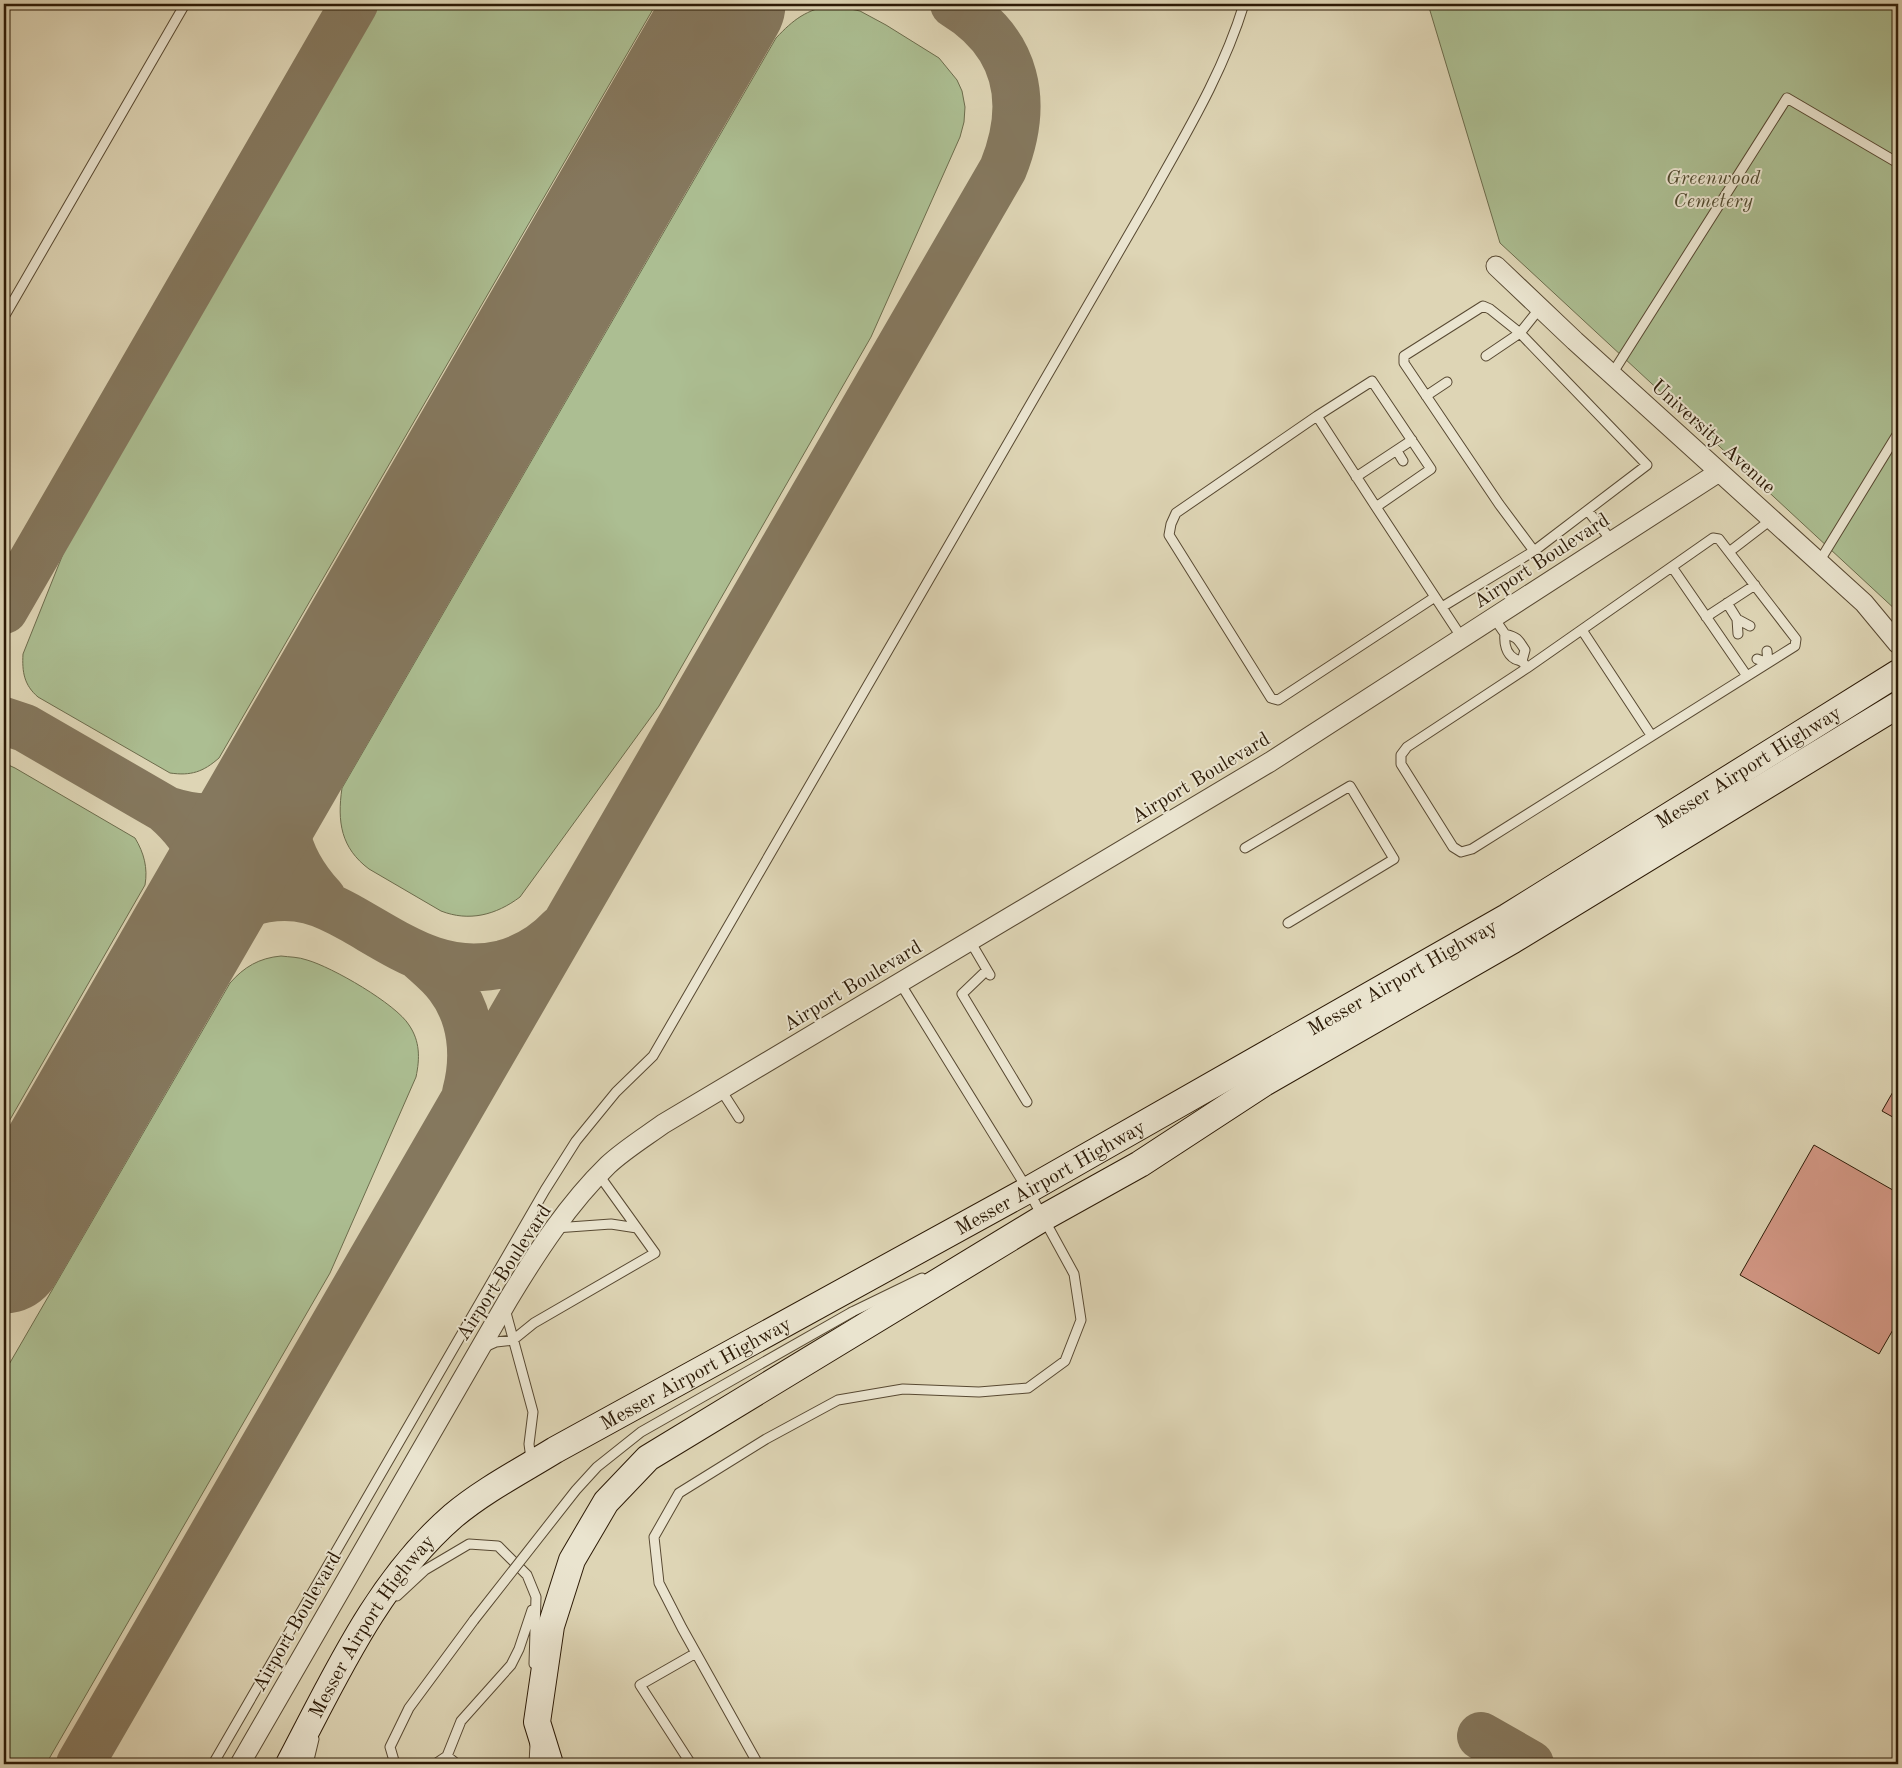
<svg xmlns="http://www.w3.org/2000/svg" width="1902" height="1768" font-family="'Old Standard TT',serif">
<rect width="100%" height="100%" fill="#ded5b5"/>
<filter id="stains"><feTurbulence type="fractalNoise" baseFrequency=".004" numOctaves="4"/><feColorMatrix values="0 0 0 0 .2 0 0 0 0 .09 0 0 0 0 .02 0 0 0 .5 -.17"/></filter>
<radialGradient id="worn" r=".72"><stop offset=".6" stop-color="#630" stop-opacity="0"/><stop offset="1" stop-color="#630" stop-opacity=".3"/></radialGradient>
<path fill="#acbe92" stroke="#6c6c4c" d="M 376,4 L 656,4 L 219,758 C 203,772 191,776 170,773 L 38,697 C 24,685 22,672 23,654 L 73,529 Z
M 1428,4 L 1898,4 L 1898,612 L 1500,243 Z
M 832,5 L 860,11 L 886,25 L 939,58 L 957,80 L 962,91 L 965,107 L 964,122 L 960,137 L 871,337 L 659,706 L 520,897 C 496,915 469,922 441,911 L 369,869 C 341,848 337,822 342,788 L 776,38 C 794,19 806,10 832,5 Z
M 4,763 L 15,768 L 135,838 C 144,853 148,868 145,885 L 4,1130 Z
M 281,956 C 289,957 299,957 307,960 C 332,967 396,1004 409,1025 C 420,1041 420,1058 416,1077 L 330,1273 L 46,1764 L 4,1764 L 4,1373 L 230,983 C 244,967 259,958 281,956 Z"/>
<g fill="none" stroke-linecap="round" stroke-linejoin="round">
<path stroke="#85785e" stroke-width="48" d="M 4,610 L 354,4
M 4,721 L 25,728 L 165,809 C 208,847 211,873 193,926
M 292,754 C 277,811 280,852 322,898
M 170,811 C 210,824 237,816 270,793
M 176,816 L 317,899
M 188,934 C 224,910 265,889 309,900 C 325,904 340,912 354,920 C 403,948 444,978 503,964 C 525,958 546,945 561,929
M 421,958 C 431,967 441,975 449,986 C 472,1016 476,1056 466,1093
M 1481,1736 L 1530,1764
M 80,1764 L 1003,169 C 1030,102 1018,43 954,4"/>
<path stroke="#85785e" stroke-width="119" d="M 4,1254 L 726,4"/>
</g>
<path fill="#d49886" stroke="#2c1a06" d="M 1898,1083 L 1898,1120 L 1882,1111 Z
M 1814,1145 L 1898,1193 L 1898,1321 L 1879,1354 L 1740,1275 Z"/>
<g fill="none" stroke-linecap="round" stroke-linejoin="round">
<g stroke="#584932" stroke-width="11">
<path id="lane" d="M 4,317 L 185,4
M 1486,356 L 1520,333 L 1490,309 L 1483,306 L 1404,356 L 1404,363 L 1499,504 L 1534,551 L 1647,465 L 1520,333 L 1540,308
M 1612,374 L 1787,98 L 1898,163
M 1426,396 L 1447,382
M 1317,416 L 1376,507
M 1397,451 L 1403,461
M 1356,477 L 1412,440
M 1588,511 L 1612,541
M 1729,552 L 1719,539 L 1713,538 L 1527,668 L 1407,747 L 1401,755 L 1401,764 L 1453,847 L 1461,852 L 1472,849 L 1795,646 L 1796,639 L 1729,552 L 1772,519
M 1819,562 L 1898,433
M 1672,567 L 1747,676
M 1435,597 L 1278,700 L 1271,698 L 1169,535 L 1171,524 L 1176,513 L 1317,416 L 1372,381 L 1431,469 L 1376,507 L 1462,638
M 1727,603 L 1737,619 L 1750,626
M 1442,607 L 1534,551
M 1706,617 L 1755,585
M 1494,618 L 1505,634 C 1517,637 1518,639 1525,650 L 1522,661
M 1737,619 L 1738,634
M 1582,630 L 1651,735
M 1505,634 C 1504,643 1506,654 1515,659 C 1520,661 1522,660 1525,665
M 1757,659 L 1768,663 L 1767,651
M 1245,848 L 1350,786 L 1394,859 L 1288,923
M 970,941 L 990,975
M 987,970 L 962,994 L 1027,1102
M 721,1090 L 739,1118
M 555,1228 L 611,1224 L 637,1228
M 505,1309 L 533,1412 L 529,1444 L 531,1459
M 852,1312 L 922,1278
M 485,1347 L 496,1342 L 513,1340 L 534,1323 L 655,1253 L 599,1175
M 397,1596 L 425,1570 L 469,1544 L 498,1546 L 527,1575 L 536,1597 L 534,1664
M 447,1756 L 457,1764
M 213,1764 L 545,1190 L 576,1141 L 616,1092 L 653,1056 L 1150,198 C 1185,135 1223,73 1244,4
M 308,1764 L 314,1739
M 395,1764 L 390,1747 L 409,1708 L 474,1620
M 435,1764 L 447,1756 L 461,1721 L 511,1665 L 519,1649 L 532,1610
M 534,1764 L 535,1744
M 691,1764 L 640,1685 L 696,1653
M 758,1764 L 682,1628 L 659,1583 L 654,1537 L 679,1493 L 766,1439 L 838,1400 L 903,1389 L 979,1392 L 1028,1388 L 1065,1361 L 1081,1320 L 1074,1274 L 1028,1190 L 900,983"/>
</g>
<g stroke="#584932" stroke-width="21">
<path id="street" d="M 1496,266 L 1575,341 L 1864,603 L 1898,644
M 240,1764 L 508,1300 C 537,1252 568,1204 608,1165 C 624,1150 645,1137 663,1124 L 1270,762 L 1719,472"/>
</g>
<g stroke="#2c1a06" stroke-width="28">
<g id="secondary">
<path id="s1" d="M 289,1764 C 335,1677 377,1582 453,1516 C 484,1490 521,1471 555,1450 L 1028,1190 L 1507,917 L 1898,673"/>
<path d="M 550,1764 L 537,1722 L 551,1626 L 572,1560 L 606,1502 L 648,1458 L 1043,1218 L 1140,1164 L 1264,1083 L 1513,940 L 1898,705"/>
</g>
</g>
<use href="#lane" stroke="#eae4cf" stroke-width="9"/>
<use href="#street" stroke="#eae4cf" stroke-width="19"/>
<use href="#secondary" stroke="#eae4cf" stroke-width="26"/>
<g stroke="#584932" stroke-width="11" stroke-linecap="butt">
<path id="lane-bridge" d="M 474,1620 L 576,1490 L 597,1467 L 641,1432 L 852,1312"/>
</g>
<use href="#lane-bridge" stroke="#eae4cf" stroke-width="9"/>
</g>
<g text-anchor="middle" stroke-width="4" stroke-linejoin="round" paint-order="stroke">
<g font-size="20" font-style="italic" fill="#524b30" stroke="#eae4cf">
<text x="1713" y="184">Greenwood<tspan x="1713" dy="23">Cemetery</tspan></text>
</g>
<g font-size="20" fill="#2c1a06" stroke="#eae4cf">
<text transform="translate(1714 436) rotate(42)" y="7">University Avenue</text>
<text transform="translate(1541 560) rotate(-33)" y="7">Airport Boulevard</text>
<text dy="7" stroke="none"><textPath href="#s1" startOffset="1796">Messer Airport Highway</textPath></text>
<text transform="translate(1200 777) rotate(-31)" y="7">Airport Boulevard</text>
<text dy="7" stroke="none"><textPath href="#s1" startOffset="1391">Messer Airport Highway</textPath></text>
<text transform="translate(852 985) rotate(-31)" y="7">Airport Boulevard</text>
<text dy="7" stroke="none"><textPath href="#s1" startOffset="986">Messer Airport Highway</textPath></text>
<text transform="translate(503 1272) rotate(-57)" y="7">Airport Boulevard</text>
<text dy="7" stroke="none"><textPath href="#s1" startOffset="581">Messer Airport Highway</textPath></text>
<text transform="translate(296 1621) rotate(-60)" y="7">Airport Boulevard</text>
<text dy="7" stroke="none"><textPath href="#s1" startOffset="161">Messer Airport Highway</textPath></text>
</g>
</g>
<rect width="1902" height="1768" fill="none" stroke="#ded5b5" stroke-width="20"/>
<rect x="5" y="5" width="1892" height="1758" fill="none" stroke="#2c1a06" stroke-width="2.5"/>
<rect x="10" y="10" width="1882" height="1748" fill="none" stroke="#2c1a06"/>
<rect width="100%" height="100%" filter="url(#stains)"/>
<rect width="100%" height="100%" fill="url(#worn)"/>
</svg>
